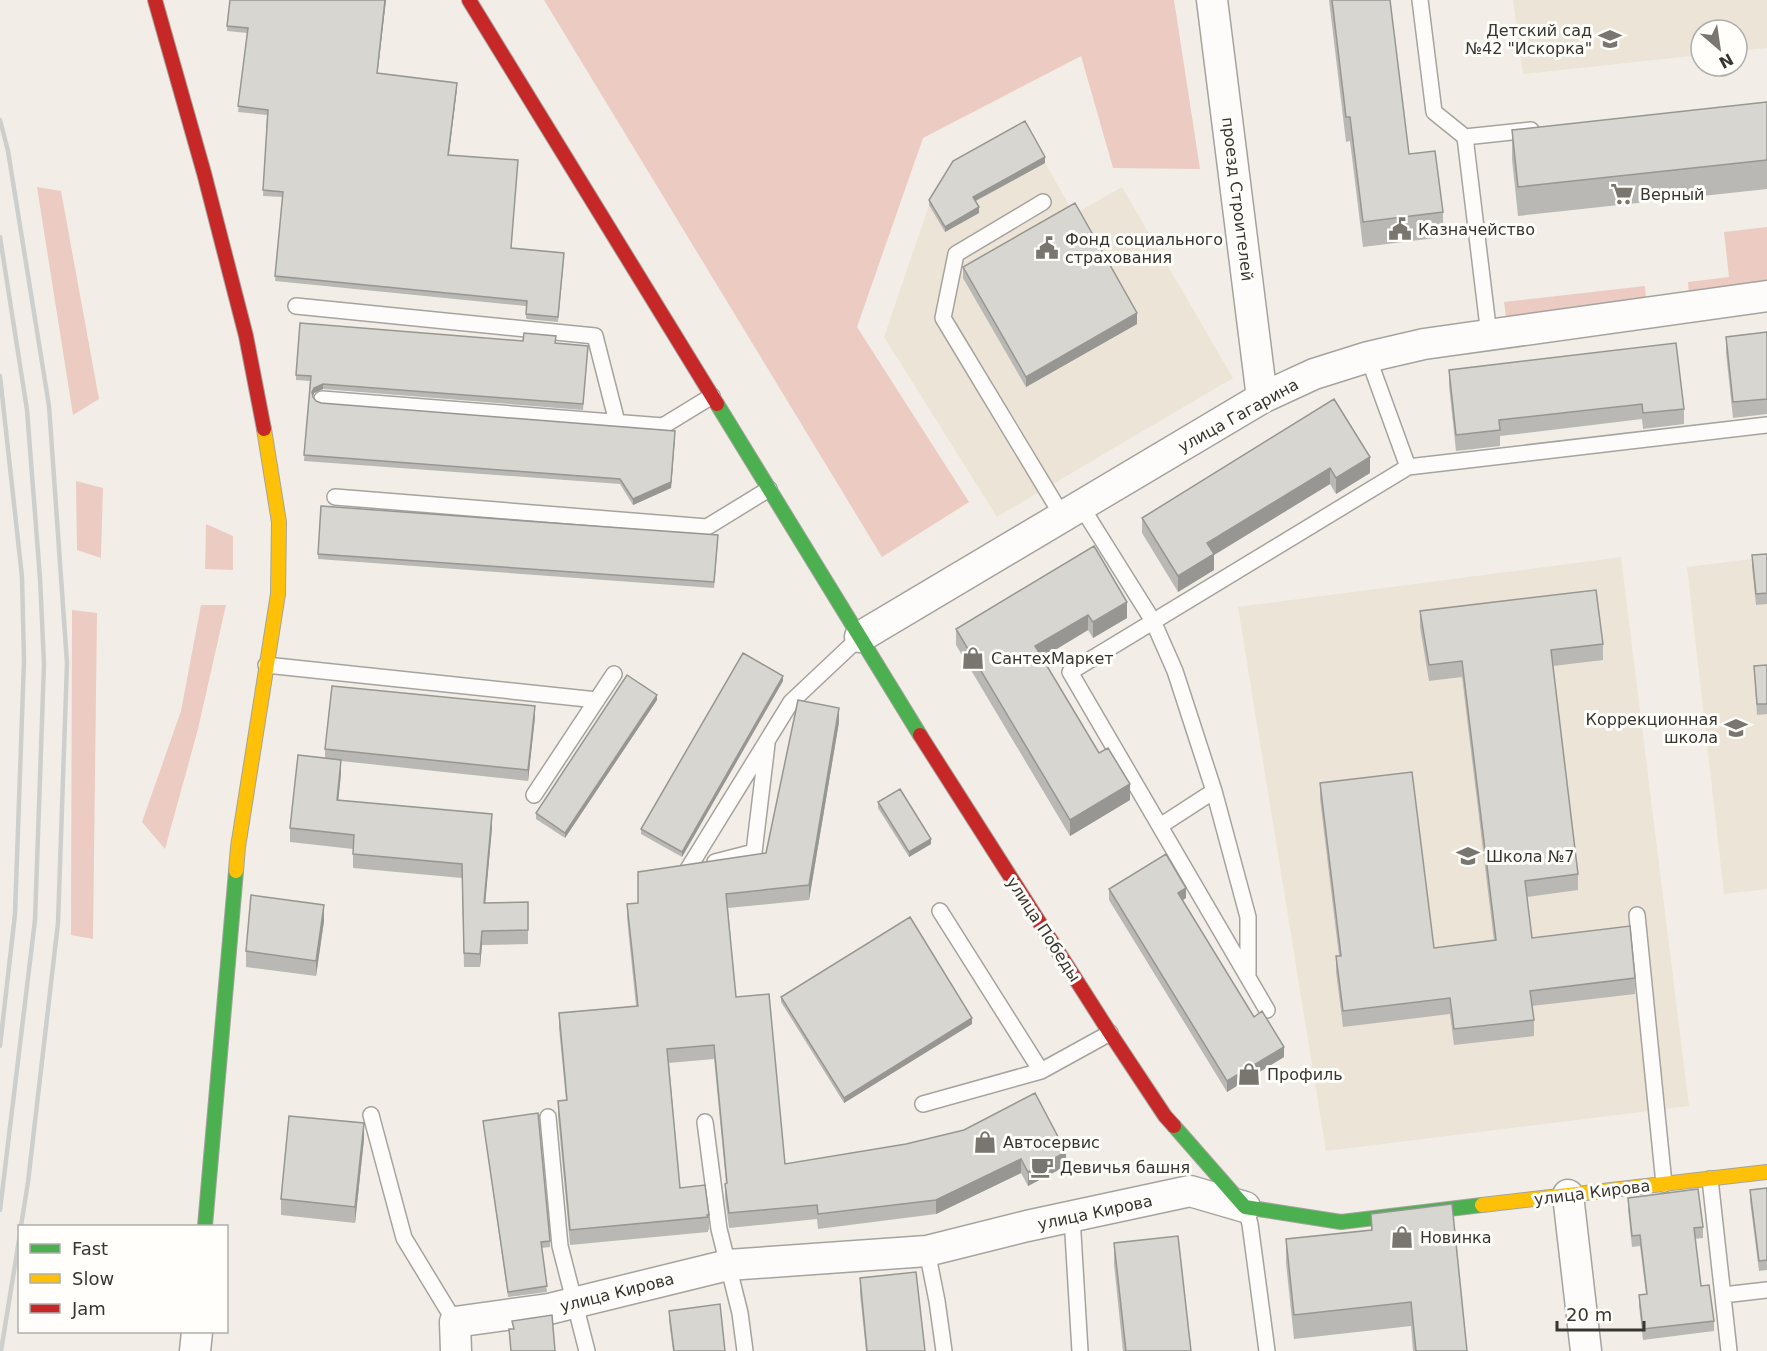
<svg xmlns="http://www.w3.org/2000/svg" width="1767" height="1351" font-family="'DejaVu Sans',sans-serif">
<rect width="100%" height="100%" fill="#f2eee7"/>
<path fill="#ece4d6" d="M 1513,0 L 1767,0 L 1767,48 L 1737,51 L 1737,30 L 1701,30 L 1701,55 L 1523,74 Z
M 1025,127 L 1074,214 L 1122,187 L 1233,378 L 997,517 L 884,337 L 929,205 L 953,167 Z
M 1621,557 L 1689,1106 L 1326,1151 L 1238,607 Z
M 1767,557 L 1767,889 L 1724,894 L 1687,567 Z"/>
<path fill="#eccbc2" d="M 544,0 L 1174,0 L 1200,169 L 1113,168 L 1081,56 L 923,138 L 857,327 L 969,502 L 882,557 Z
M 37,187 L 61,191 L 99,399 L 73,415 Z
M 1767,227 L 1767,288 L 1689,296 L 1688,282 L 1729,277 L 1724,232 Z
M 1645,286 L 1646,302 L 1506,317 L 1504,302 Z
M 76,481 L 103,488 L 101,558 L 77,550 Z
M 206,524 L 233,536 L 233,570 L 205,569 Z
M 201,605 L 226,605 L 198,729 L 165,849 L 142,822 L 181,711 Z
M 72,610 L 97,613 L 93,939 L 71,935 Z"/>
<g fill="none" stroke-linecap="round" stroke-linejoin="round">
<g stroke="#a6a39e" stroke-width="18">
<path id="lane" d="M 1420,0 L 1434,112 L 1465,137 L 1489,335
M 1465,137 L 1531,130
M 1043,202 L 956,254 L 943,318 L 1063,517
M 296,306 L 595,336 L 617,422
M 1368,357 L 1408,467
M 322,399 L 663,426 L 712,396
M 335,497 L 707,527 L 769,489
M 1081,506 L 1153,621 L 1175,671 L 1214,791 L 1248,917 L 1248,974
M 266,665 L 597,700
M 534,795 L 614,674
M 1160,826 L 1214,791
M 715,862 L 754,852 L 767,744
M 688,869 L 791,702 L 860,637
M 940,911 L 1041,1071
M 1637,915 L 1664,1184
M 1267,1010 L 1070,672 L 1408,467 L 1767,425
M 923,1104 L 1041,1071 L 1110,1033
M 371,1115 L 404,1238 L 455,1322
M 548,1117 L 560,1246 L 587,1351
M 705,1122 L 719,1229 L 740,1313 L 745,1351
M 1710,1179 L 1729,1351
M 1245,1207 L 1250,1224 L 1267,1351
M 1072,1217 L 1080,1351
M 927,1251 L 937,1301 L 944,1351
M 1723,1295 L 1767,1290"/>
</g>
<g stroke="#a6a39e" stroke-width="33">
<path id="street" d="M 1212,0 L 1262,398
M 860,637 L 1262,398 L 1314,374 L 1368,357 L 1424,344 L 1767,296
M 1568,1195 L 1586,1351
M 195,1351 L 197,1332
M 456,1351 L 455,1322 L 549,1309 L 728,1265 L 927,1251 L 1027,1226 L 1190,1191 L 1245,1207"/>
</g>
<g stroke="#a6a39e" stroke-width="16">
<path id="fast" d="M 717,404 L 920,735
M 1174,1126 L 1245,1207 L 1341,1222 L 1482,1205
M 205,1226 L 236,871"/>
</g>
<g stroke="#a6a39e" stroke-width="16">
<path id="slow" d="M 236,871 L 238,847 L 278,594 L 279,522 L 264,429
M 1482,1205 L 1767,1172"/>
</g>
<g stroke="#a6a39e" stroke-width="16">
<path id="jam" d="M 155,0 L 204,173 L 246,336 L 264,429
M 469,0 L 717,404
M 920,735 L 1110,1033 L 1165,1116 L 1174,1126"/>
</g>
<use href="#lane" stroke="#fdfcfb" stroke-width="15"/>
<use href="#street" stroke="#fdfcfb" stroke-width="30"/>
<use href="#fast" stroke="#4caf50" stroke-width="14"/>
<use href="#slow" stroke="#ffc107" stroke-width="14"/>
<use href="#jam" stroke="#c62828" stroke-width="14"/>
<path stroke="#cececc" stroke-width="4.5" d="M 0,120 L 8,151 L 49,406 L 67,663 L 58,923 L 28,1182 L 21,1226
M 0,237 L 27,410 L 40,578 L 44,664 L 35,920 L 0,1210
M 0,376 L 22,577 L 24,660 L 15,914 L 0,1046
M 1,1351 L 20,1234"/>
</g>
<path fill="#bab8b4" d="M 386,0 L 377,73 L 457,88 L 449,155 L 512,248 L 564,258 L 558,322 L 526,319 L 526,306 L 275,281 L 283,197 L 263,196 L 267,115 L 238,112 L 247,33 L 227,31 L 227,26 Z
M 1329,0 L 1390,0 L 1409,154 L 1443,212 L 1443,237 L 1363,247 L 1350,141 L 1346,142 Z
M 1767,102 L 1767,189 L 1518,216 L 1512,159 L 1512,130 Z
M 1045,163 L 976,201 L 979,213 L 945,232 L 929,205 L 929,200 Z
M 963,267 L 1137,324 L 1026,387 L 963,278 Z
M 1767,332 L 1767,414 L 1733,418 L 1726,353 L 1726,337 Z
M 555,343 L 588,346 L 583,410 L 323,389 L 314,393 L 313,396 L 316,401 L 321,403 L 675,436 L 671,488 L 633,505 L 620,484 L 304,461 L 310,381 L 296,380 L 296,375 Z
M 1449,370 L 1684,409 L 1684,424 L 1643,429 L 1642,419 L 1500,436 L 1500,446 L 1456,451 L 1449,386 Z
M 1334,399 L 1370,473 L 1336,494 L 1330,484 L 1214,555 L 1214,570 L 1178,592 L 1142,533 L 1142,518 Z
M 718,540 L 714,588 L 318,559 L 318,554 Z
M 1094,546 L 1127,618 L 1093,638 L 1088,630 L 1042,658 L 1099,753 L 1130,800 L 1070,836 L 956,645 L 956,629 Z
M 1767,554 L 1767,604 L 1756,605 L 1752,566 L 1752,555 Z
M 1420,611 L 1603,644 L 1603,660 L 1553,666 L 1578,874 L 1578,890 L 1527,897 L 1532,938 L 1635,978 L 1635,994 L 1532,1006 L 1534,1020 L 1534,1036 L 1454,1045 L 1450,1014 L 1343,1027 L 1336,972 L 1336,956 L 1339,956 L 1320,799 L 1320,783 L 1434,948 L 1494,941 L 1462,677 L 1429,681 L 1420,627 Z
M 1767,665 L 1767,714 L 1757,715 L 1754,666 Z
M 783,681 L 682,857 L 641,834 L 641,829 Z
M 657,700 L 565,838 L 536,819 L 536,813 Z
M 535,717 L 528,781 L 341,761 L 341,774 L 338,800 L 492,828 L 485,903 L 528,902 L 528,944 L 482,945 L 480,967 L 464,967 L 462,878 L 353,868 L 353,849 L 290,842 L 290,828 L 325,758 L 325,749 Z
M 839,722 L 809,900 L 728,908 L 736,997 L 785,1164 L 906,1144 L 1066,1166 L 1028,1186 L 1021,1173 L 936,1214 L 818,1229 L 817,1219 L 729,1228 L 725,1198 L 725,1184 L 726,1183 L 714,1059 L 669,1063 L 680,1188 L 709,1215 L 709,1230 L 708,1230 L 708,1232 L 570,1245 L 558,1116 L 558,1101 L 566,1100 L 559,1028 L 559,1013 L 636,1006 L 627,918 L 627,904 L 638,903 L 766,853 Z
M 878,802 L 931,844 L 909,857 L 878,808 Z
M 1109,889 L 1186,898 L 1183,900 L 1254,1017 L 1284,1057 L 1227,1092 L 1109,900 Z
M 324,921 L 316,976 L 246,967 L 246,951 Z
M 781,997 L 972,1024 L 844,1103 L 781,1002 Z
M 483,1121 L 550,1241 L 550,1247 L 541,1248 L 547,1292 L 508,1297 Z
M 364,1139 L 355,1223 L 281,1215 L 281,1199 Z
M 1767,1188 L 1767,1270 L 1759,1271 L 1750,1201 L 1750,1190 Z
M 1628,1198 L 1703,1227 L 1703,1238 L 1695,1239 L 1701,1286 L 1714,1321 L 1714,1331 L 1643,1340 L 1639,1306 L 1639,1295 L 1646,1294 L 1640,1246 L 1632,1247 L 1628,1209 Z
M 1371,1214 L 1467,1351 L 1413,1351 L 1411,1326 L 1294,1339 L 1286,1263 L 1286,1239 L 1371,1230 Z
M 1114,1243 L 1191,1351 L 1123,1351 L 1114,1264 Z
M 860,1278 L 925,1351 L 866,1351 L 860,1294 Z
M 669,1311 L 725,1351 L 673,1351 L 669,1321 Z"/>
<path fill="#979692" d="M 385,0 L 386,0 L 377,78 L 377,73 Z
M 457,83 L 457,88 L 448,160 L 448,155 Z
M 1045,157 L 1045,163 L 973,202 L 973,197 Z
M 979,207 L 979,213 L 945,232 L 945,227 Z
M 1137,313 L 1137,324 L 1026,387 L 1026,377 Z
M 323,384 L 323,389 L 314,393 L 312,398 L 312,392 L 314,388 Z
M 675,436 L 671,488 L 633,505 L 633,499 Z
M 1370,457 L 1370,473 L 1336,494 L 1336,478 Z
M 1330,468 L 1330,484 L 1214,555 L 1214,570 L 1178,592 L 1178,576 L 1207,543 Z
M 1127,602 L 1127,618 L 1093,638 L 1093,622 Z
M 1088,615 L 1088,630 L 1035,662 L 1035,646 Z
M 783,676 L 783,681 L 682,857 L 682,852 Z
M 657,695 L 657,700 L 565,838 L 565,833 Z
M 535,706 L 535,717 L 528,781 L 528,770 Z
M 839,708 L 839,722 L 809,900 L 809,885 Z
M 341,760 L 341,774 L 337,814 L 337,800 Z
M 1130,784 L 1130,800 L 1070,836 L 1070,820 Z
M 492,814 L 492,828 L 484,917 L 484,903 Z
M 931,839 L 931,844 L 909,857 L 909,852 Z
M 1186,888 L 1186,898 L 1178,903 L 1178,893 Z
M 324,905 L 324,921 L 316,976 L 316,961 Z
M 482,931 L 482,945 L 480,967 L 480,954 Z
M 972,1018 L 972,1024 L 844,1103 L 844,1098 Z
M 1284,1047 L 1284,1057 L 1227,1092 L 1227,1081 Z
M 364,1123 L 364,1139 L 355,1223 L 355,1207 Z
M 1066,1152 L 1066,1166 L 1028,1186 L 1028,1172 Z
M 1021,1159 L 1021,1173 L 936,1214 L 936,1200 Z"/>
<path fill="#d8d6d1" stroke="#979692" stroke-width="1.5" d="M 230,0 L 385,0 L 377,73 L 457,83 L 448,155 L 518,160 L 511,248 L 564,253 L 558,317 L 526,314 L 527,301 L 275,276 L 283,192 L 263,190 L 268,110 L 238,106 L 248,28 L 227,26 Z
M 1332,0 L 1390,0 L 1409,154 L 1435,151 L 1443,212 L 1363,222 L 1350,117 L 1346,117 Z
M 1767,102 L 1767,160 L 1518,187 L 1512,130 Z
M 1025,121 L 1045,157 L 973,197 L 979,207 L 945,227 L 929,200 L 953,161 Z
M 1075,203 L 1137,313 L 1026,377 L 963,267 Z
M 300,323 L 523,341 L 524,333 L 556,336 L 555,343 L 588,346 L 583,404 L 323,384 L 314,388 L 312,392 L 313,397 L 316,401 L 321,403 L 675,431 L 671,482 L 633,499 L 620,479 L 304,455 L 311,376 L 296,375 Z
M 1767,332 L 1767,399 L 1733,402 L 1726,337 Z
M 1676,343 L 1684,409 L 1643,413 L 1642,404 L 1499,420 L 1500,430 L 1456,435 L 1449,370 Z
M 1334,399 L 1370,457 L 1336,478 L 1330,468 L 1207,543 L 1214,554 L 1178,576 L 1142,518 Z
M 321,506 L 718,535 L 714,582 L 318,554 Z
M 1094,546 L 1127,602 L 1093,622 L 1088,615 L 1035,646 L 1099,753 L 1108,748 L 1130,784 L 1070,820 L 956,629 Z
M 1767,554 L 1767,593 L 1756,594 L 1752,555 Z
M 1596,590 L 1603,644 L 1551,650 L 1578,874 L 1525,881 L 1532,938 L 1630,926 L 1635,978 L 1530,991 L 1534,1020 L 1454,1029 L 1450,998 L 1343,1011 L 1336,956 L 1341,956 L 1320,783 L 1412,772 L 1434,948 L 1496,940 L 1462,661 L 1429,665 L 1420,611 Z
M 743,653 L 783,676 L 682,852 L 641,829 Z
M 1767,665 L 1767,704 L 1757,704 L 1754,666 Z
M 627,675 L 657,695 L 565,833 L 536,813 Z
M 332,686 L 535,706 L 528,770 L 325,749 Z
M 798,700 L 839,708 L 809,885 L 726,894 L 736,997 L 769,994 L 785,1164 L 906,1144 L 964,1130 L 1035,1093 L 1066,1152 L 1028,1172 L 1021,1159 L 936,1200 L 818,1214 L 817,1205 L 729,1213 L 725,1184 L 727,1183 L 714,1045 L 667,1049 L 680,1188 L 705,1185 L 709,1215 L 707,1215 L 708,1217 L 570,1230 L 558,1101 L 567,1100 L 559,1013 L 638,1006 L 627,904 L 638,903 L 638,872 L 766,853 Z
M 298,755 L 341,760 L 337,800 L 492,814 L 484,903 L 528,902 L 528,930 L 482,931 L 480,954 L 464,953 L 462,864 L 353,854 L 354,835 L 290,828 Z
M 900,789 L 931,839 L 909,852 L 878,802 Z
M 1166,854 L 1186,888 L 1178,893 L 1254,1017 L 1262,1011 L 1284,1047 L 1227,1081 L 1109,889 Z
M 251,895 L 324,905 L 316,961 L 246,951 Z
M 910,917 L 972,1018 L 844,1098 L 781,997 Z
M 538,1113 L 550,1241 L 541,1242 L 547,1286 L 508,1292 L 483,1121 Z
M 289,1116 L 364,1123 L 355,1207 L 281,1199 Z
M 1767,1188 L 1767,1260 L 1759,1261 L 1750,1190 Z
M 1698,1189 L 1703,1227 L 1694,1228 L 1701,1286 L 1709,1285 L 1714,1321 L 1643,1329 L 1639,1295 L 1647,1294 L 1640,1235 L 1632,1236 L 1628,1198 Z
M 1452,1204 L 1467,1351 L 1416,1351 L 1411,1302 L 1294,1315 L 1286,1239 L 1372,1230 L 1371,1214 Z
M 1178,1236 L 1191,1351 L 1126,1351 L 1114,1243 Z
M 916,1272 L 925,1351 L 867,1351 L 860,1278 Z
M 720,1304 L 725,1351 L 674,1351 L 669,1311 Z
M 552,1315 L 555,1351 L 511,1351 L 509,1329 L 514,1329 L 512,1321 Z"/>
<defs>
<g id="school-bare" transform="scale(1.8)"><path d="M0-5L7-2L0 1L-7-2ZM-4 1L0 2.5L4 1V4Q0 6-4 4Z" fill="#797670" stroke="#fffefb" stroke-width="2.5" paint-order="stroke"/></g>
<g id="supermarket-bare" transform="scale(1.8)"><path d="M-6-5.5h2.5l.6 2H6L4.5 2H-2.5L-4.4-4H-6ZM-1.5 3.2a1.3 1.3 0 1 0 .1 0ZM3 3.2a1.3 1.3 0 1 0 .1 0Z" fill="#797670" stroke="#fffefb" stroke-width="2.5" paint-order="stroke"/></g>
<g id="civic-bare" transform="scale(1.8)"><path d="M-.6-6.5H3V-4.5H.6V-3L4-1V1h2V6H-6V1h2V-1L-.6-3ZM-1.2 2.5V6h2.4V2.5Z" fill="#797670" stroke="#fffefb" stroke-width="2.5" paint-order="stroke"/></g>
<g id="shop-bare" transform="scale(1.8)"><path d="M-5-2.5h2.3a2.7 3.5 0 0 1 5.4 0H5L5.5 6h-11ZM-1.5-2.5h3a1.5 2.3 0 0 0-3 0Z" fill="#797670" stroke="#fffefb" stroke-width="2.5" paint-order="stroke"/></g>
<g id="cafe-bare" transform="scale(1.8)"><path d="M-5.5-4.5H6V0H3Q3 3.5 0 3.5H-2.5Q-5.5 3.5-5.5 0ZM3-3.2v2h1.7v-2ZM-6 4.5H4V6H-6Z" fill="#797670" stroke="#fffefb" stroke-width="2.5" paint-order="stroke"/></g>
</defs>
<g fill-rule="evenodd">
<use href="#school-bare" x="1610" y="39"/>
<use href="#supermarket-bare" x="1622" y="194"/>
<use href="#civic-bare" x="1400" y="229"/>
<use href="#civic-bare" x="1047" y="248"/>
<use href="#shop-bare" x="973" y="658"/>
<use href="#school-bare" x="1736" y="728"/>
<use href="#school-bare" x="1468" y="856"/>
<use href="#shop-bare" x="1249" y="1074"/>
<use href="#shop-bare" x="985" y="1142"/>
<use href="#cafe-bare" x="1042" y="1167"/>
<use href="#shop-bare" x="1402" y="1237"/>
</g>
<g text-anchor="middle" stroke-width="6" stroke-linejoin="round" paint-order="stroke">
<g font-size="16" fill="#383630" stroke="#fffefb" text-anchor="start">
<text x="1592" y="36" text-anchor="end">Детский сад<tspan x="1592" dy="18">№42 "Искорка"</tspan></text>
<text x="1640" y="200">Верный</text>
<text x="1418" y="235">Казначейство</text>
<text x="1065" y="245">Фонд социального<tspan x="1065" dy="18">страхования</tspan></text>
<text x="991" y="664">СантехМаркет</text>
<text x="1718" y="725" text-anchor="end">Коррекционная<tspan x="1718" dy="18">школа</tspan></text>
<text x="1486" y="862">Школа №7</text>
<text x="1267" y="1080">Профиль</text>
<text x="1003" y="1148">Автосервис</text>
<text x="1060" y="1173">Девичья башня</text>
<text x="1420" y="1243">Новинка</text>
</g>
<g font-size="16" fill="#383630" stroke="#fffefb">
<text transform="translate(1238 199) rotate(83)" y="6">проезд Строителей</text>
<text transform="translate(1238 415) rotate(-29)" y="6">улица Гагарина</text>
<text transform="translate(1044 929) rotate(57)" y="6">улица Победы</text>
<text transform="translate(1592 1192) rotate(-7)" y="6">улица Кирова</text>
<text transform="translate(1095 1212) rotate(-12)" y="6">улица Кирова</text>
<text transform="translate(617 1292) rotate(-14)" y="6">улица Кирова</text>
</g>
</g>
<rect x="18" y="1225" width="210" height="108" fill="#fffefb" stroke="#afaeaa" stroke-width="1.5"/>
<rect x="30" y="1244" width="30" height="9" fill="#4caf50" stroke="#afaeaa" stroke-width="1.5"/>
<text x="72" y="1255" font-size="18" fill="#383630">Fast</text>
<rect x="30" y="1274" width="30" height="9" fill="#ffc107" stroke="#afaeaa" stroke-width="1.5"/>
<text x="72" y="1285" font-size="18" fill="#383630">Slow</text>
<rect x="30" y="1304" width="30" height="9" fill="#c62828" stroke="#afaeaa" stroke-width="1.5"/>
<text x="72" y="1315" font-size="18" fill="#383630">Jam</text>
<g transform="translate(1719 48) rotate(151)"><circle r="28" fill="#fffefb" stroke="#afaeaa" stroke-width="1.5"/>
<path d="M0-4.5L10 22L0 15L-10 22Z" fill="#797670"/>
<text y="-9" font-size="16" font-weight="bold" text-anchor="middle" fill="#383630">N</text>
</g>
<path d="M1557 1321v9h87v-9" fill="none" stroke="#383630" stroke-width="3"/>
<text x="1566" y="1321" font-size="18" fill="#383630" stroke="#fffefb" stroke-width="4.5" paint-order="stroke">20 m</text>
</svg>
